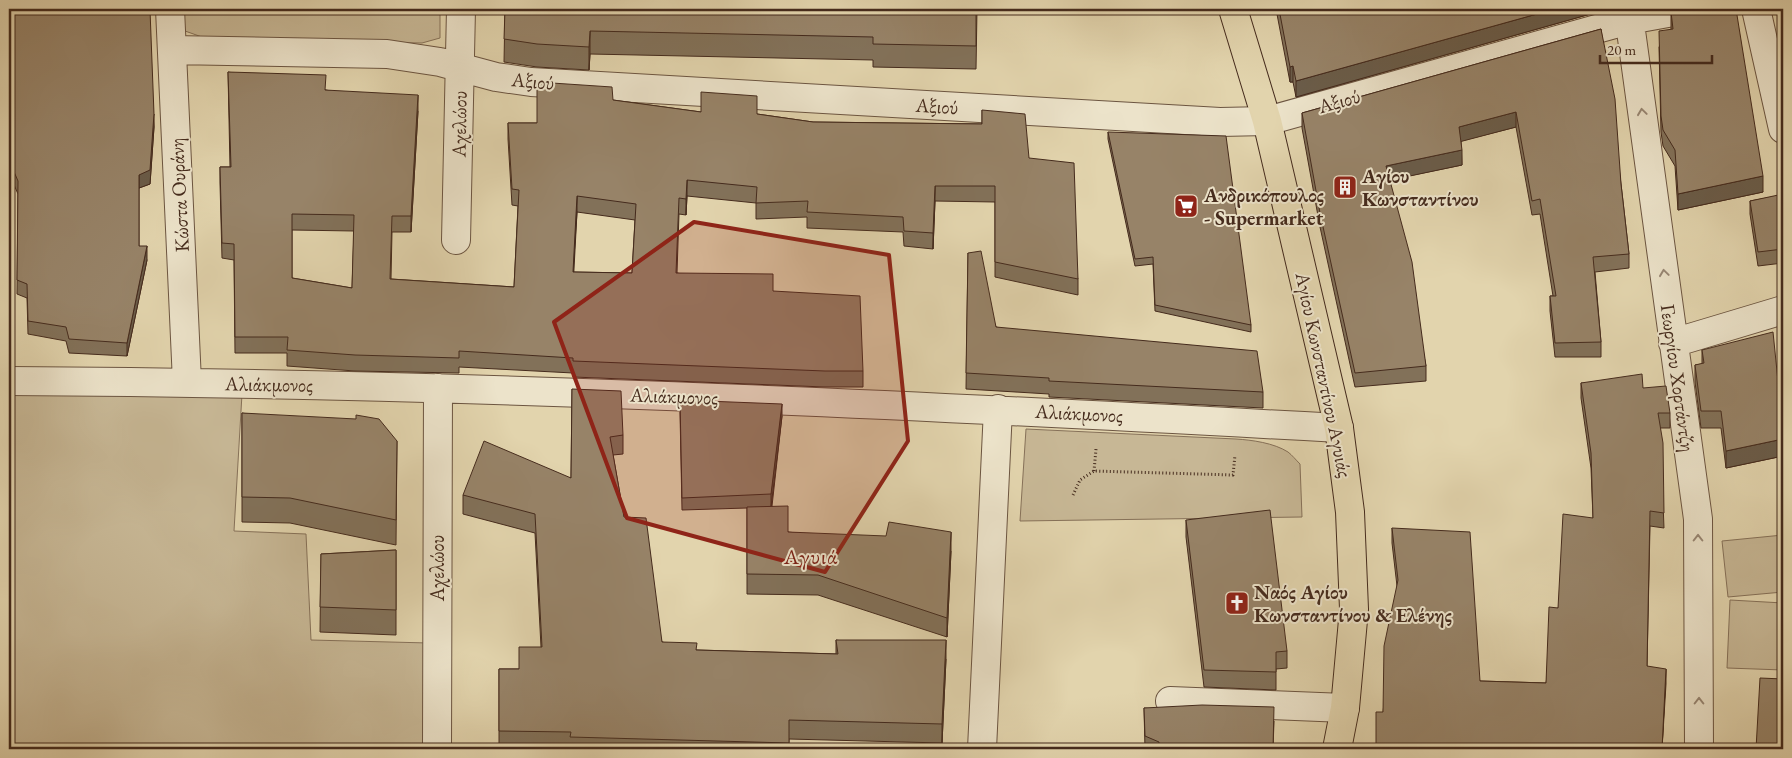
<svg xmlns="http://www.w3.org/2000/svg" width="1792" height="758" font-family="'EB Garamond',serif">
<rect width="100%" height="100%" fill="#e2d4ad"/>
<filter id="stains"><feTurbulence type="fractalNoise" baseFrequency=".004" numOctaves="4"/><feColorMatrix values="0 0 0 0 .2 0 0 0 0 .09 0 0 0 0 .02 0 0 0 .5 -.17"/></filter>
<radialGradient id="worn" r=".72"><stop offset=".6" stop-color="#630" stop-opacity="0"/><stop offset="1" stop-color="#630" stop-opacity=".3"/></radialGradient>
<path fill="#c7b795" stroke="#867159" d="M 183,9 L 440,9 L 440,38 L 422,43 L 252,40 L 202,37 L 185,31 Z
M 9,391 L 242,394 L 234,531 L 306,534 L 311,640 L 429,643 L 427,749 L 9,749 Z
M 1026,429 L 1236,439 C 1252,440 1274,443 1288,452 C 1292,455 1296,460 1300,464 L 1302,517 L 1020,521 Z
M 1783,535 L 1783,592 L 1728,597 L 1722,541 Z
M 1730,600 L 1783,603 L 1783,670 L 1727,668 Z"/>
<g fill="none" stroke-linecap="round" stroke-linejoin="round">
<g stroke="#6c5541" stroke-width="30">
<path id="minor" d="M 170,9 L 187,382
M 1628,9 L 1698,519 L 1699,749
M 1756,9 L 1783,129
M 172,50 L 387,54 L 440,62 L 496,77 L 531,82 L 1220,122 L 1267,121 L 1629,20 L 1690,9
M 456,240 L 461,9
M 1673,343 L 1783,310
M 9,381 C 452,383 896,404 1339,428
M 1170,701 L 1345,708
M 437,749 L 438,388
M 982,749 L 998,409"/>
</g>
<g stroke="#452b1d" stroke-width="30">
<path id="major" d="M 1233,9 L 1267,121 L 1339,428 L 1350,512 L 1354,609 L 1345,708 L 1337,749"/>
</g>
<path stroke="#452b1d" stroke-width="3" stroke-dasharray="1 2.5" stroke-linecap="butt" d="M 1094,471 L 1096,449
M 1073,495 L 1080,480 L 1094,471 L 1233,475 L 1235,455"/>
<use href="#minor" stroke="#ece3ca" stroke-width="28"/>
<use href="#major" stroke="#e2d4ad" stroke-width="28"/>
</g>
<path fill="#827159" stroke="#452b1d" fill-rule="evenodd" d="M 9,9 L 147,9 L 154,127 L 150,184 L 139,188 L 139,246 L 147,260 L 127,356 L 69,353 L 66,341 L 28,334 L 27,298 L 17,294 L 18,194 L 11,178 L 9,118 L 13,61 L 12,30 Z
M 505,9 L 977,9 L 976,69 L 873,67 L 873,60 L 590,54 L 589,70 L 537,67 L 504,62 Z
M 1276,9 L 1601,9 L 1601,10 L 1594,12 L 1594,13 L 1296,97 L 1293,82 L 1290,82 Z
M 1671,12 L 1763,192 L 1678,210 L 1675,166 L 1663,146 L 1661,132 L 1659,47 L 1671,29 Z
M 1601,29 L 1621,184 L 1629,254 L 1629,268 L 1595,272 L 1601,342 L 1601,357 L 1555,357 L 1550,311 L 1550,296 L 1553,296 L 1540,214 L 1532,215 L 1516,127 L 1461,141 L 1462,165 L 1389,180 L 1426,366 L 1426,381 L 1355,387 L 1320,227 L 1302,128 L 1302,113 Z
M 228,72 L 326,90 L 418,111 L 411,232 L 392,232 L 391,279 L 514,287 L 518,206 L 512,205 L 508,139 L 508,123 L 537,123 L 613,100 L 701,112 L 757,114 L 813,122 L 982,124 L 982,110 L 1029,158 L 1078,279 L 1078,295 L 995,277 L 995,202 L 935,201 L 933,249 L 904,246 L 903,232 L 807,228 L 807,217 L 756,219 L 756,203 L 687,196 L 686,215 L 679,214 L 677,273 L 773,291 L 863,371 L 863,387 L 825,387 L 573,377 L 573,373 L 459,367 L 459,373 L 355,371 L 287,366 L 287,353 L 235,353 L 234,260 L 222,258 L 220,183 L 220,167 L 230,167 ZM 577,212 L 635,220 L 632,273 L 573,272 ZM 292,230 L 354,231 L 352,288 L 292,278 Z
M 1108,132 L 1251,325 L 1251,332 L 1155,311 L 1153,264 L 1135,266 L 1108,139 Z
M 1783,195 L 1783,263 L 1758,266 L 1750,214 L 1750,201 Z
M 968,253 L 996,327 L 1263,392 L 1263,408 L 1049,397 L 1049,394 L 966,389 Z
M 1702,350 L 1780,401 L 1783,401 L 1783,456 L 1726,468 L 1721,428 L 1701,428 L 1695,382 L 1695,365 L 1702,364 Z
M 1581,383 L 1643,388 L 1670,413 L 1670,428 L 1660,428 L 1664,528 L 1650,526 L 1647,666 L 1666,684 L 1383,712 L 1397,586 L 1392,543 L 1392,528 L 1480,681 L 1546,683 L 1558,608 L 1593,518 L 1591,468 L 1581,398 Z
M 572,389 L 623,435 L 623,454 L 613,455 L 624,517 L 662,642 L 697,650 L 836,654 L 836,640 L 946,659 L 942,743 L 789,739 L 789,749 L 499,749 L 499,669 L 519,669 L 541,647 L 535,533 L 463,514 L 463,495 L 571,478 Z
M 680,412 L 782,416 L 772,506 L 788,532 L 951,551 L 947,637 L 818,595 L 747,594 L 747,508 L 682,510 Z
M 242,413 L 397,441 L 396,545 L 290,523 L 242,522 Z
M 1186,520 L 1287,651 L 1287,668 L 1276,669 L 1276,690 L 1204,687 L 1186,537 Z
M 396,550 L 396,635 L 320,632 L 321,554 Z
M 1144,708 L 1274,721 L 1273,749 L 1145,749 Z"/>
<path fill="#6a5c49" stroke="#452b1d" d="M 1555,9 L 1601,9 L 1601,10 L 1594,12 L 1594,13 L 1296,97 L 1296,81 Z
M 590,31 L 590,54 L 589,70 L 589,47 Z
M 1293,66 L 1293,82 L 1290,82 L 1290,67 Z
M 418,95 L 418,111 L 411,232 L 411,216 Z
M 1516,112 L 1516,127 L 1459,142 L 1459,127 Z
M 154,114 L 154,127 L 150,184 L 139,188 L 139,175 Z
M 1462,150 L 1462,165 L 1386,181 L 1386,166 Z
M 1763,176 L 1763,192 L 1678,210 L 1678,194 Z
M 687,180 L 687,196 L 686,215 L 686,199 Z
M 935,186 L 935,201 L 933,249 L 933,233 Z
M 577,196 L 577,212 L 573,288 L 573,272 Z
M 147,246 L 147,260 L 127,356 L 127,343 Z
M 782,404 L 782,416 L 771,507 L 771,494 Z
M 1783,439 L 1783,456 L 1726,468 L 1726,451 Z
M 951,532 L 951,551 L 947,637 L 947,618 Z
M 946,640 L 946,659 L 942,743 L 942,724 Z
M 1666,669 L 1666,684 L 1662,749 Z"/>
<path fill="#978368" stroke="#452b1d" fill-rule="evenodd" d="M 11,9 L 147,9 L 147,10 L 150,10 L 154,114 L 150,170 L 139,175 L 139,246 L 147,246 L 127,343 L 69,339 L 66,327 L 28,321 L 27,284 L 17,280 L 18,181 L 11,165 L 9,118 L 13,58 L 12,16 Z
M 505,9 L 976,9 L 976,46 L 873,44 L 873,37 L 590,31 L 589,47 L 537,44 L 504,39 Z
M 1279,9 L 1555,9 L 1296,81 L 1293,66 L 1290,67 Z
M 1690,9 L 1736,9 L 1763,176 L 1678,194 L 1675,150 L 1663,130 L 1661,116 L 1659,31 L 1673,29 L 1671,12 Z
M 1601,29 L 1615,99 L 1621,184 L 1629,254 L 1593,257 L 1601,342 L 1555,343 L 1550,296 L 1556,296 L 1540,199 L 1532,201 L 1516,112 L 1459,127 L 1462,150 L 1386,166 L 1412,262 L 1426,366 L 1355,373 L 1320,213 L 1302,113 Z
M 228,72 L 326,75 L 325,90 L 418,95 L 411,216 L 392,216 L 390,279 L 514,287 L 519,190 L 512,189 L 508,123 L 537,123 L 537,82 L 612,87 L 613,100 L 701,112 L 701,92 L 757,96 L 757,114 L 813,122 L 982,124 L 982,110 L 1025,114 L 1029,158 L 1074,163 L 1078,279 L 995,262 L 995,186 L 935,186 L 933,233 L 904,231 L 903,217 L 807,212 L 808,201 L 756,203 L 757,187 L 687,180 L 686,199 L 679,198 L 676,273 L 773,274 L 773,291 L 860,296 L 863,371 L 825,371 L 573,361 L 573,358 L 459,351 L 459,358 L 355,355 L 287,350 L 288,337 L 235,337 L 234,244 L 222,243 L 220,167 L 231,167 ZM 577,196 L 636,204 L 632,273 L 573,272 ZM 292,214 L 354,215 L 352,288 L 292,278 Z
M 1108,132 L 1226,136 L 1251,325 L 1155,305 L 1153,257 L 1135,259 Z
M 1783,194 L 1783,249 L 1758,252 L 1750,201 Z
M 981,251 L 996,327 L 1257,351 L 1263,392 L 1049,381 L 1049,378 L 966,373 L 968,253 Z
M 1773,332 L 1780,401 L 1783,401 L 1783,439 L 1726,451 L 1721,411 L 1701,411 L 1695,365 L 1704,363 L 1702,350 Z
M 1642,374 L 1643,388 L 1666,386 L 1670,413 L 1658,413 L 1663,443 L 1664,513 L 1650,511 L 1647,666 L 1666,669 L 1662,749 L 1376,749 L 1376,712 L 1383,712 L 1384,646 L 1398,580 L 1392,528 L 1470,532 L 1480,681 L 1546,683 L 1549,607 L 1558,608 L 1563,514 L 1593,518 L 1591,453 L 1581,383 Z
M 572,389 L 621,391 L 623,435 L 610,437 L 624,517 L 646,518 L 662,642 L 697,643 L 696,650 L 838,654 L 836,640 L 946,640 L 942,724 L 789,720 L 789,743 L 570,737 L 571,732 L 499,731 L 499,669 L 519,669 L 519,647 L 542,647 L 535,514 L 463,495 L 484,441 L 571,478 Z
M 680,400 L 782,404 L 771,494 L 682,498 Z
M 242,413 L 356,419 L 356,415 L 379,419 L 397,441 L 396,520 L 290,498 L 242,497 Z
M 788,506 L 788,532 L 886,536 L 889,522 L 951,532 L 947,618 L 818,575 L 747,574 L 747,507 Z
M 1270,510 L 1287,651 L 1276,652 L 1276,672 L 1204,670 L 1186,520 Z
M 396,550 L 396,610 L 320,607 L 321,554 Z
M 1760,678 L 1783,679 L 1783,749 L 1756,749 Z
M 1202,705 L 1274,707 L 1273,749 L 1159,749 L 1159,742 L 1145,736 L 1144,708 Z"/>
<defs><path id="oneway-chevron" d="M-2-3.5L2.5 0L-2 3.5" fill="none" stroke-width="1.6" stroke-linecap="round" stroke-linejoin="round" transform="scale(1.25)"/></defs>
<g stroke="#988774">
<use href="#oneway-chevron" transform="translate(1642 112) rotate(-98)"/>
<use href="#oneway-chevron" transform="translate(1664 273) rotate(-98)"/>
<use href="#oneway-chevron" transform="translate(1698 538) rotate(-90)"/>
<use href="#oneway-chevron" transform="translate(1699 701) rotate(-90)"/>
</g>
<path fill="#8f2418" fill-opacity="0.2" stroke="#8f2418" stroke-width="4" stroke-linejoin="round" d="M 694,222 L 889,255 L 908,441 L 825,572 L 627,518 L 554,322 Z"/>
<defs>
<g id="building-square" transform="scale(1.25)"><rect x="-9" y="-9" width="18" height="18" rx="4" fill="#8f2418" stroke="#ece3ca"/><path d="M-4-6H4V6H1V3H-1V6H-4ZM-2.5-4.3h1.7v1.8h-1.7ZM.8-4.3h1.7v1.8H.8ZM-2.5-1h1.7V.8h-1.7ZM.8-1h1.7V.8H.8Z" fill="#fff"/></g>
<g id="supermarket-square" transform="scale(1.25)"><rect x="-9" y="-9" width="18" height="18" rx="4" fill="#8f2418" stroke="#ece3ca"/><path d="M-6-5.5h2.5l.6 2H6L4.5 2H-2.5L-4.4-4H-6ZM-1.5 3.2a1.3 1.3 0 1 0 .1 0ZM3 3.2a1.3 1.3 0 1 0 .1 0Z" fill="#fff"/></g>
<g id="church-square" transform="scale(1.25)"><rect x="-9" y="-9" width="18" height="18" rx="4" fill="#8f2418" stroke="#ece3ca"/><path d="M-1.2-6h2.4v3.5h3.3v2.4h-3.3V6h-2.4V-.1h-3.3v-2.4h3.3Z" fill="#fff"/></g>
</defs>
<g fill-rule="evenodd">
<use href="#building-square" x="1345" y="187"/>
<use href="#supermarket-square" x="1186" y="206"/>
<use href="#church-square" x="1237" y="603"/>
</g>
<g text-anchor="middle" stroke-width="4" stroke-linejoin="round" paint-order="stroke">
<g font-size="20" fill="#452b1d" stroke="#ece3ca">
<text transform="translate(533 81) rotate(5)" y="7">Αξιού</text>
<text transform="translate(1339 101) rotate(-16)" y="7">Αξιού</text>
<text transform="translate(937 106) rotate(3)" y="7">Αξιού</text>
<text transform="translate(459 124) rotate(-89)" y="7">Αχελώου</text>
<text transform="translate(179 195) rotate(-93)" y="7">Κώστα Ουράνη</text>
<text transform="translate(1324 375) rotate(78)" y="7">Αγίου Κωνσταντίνου Αγυιάς</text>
<text transform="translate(1678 378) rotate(82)" y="7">Γεωργίου Χορτάντζη</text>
<text transform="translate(269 384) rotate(1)" y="7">Αλιάκμονος</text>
<text transform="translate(674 396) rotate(2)" y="7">Αλιάκμονος</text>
<text transform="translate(1079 413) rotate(3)" y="7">Αλιάκμονος</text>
<text transform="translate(437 568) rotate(-90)" y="7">Αχελώου</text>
</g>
<g font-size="20" font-weight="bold" fill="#452b1d" stroke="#ece3ca" text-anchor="start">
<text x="1362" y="183">Αγίου<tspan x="1362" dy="23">Κωνσταντίνου</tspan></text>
<text x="1204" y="202">Ανδρικόπουλος<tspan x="1204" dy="23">- Supermarket</tspan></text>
<text x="1254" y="599">Ναός Αγίου<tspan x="1254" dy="23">Κωνσταντίνου &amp; Ελένης</tspan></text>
</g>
<g font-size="22" letter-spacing="1" fill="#7a1f14" stroke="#ece3ca">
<text x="811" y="564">Αγυιά</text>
</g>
</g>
<rect width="1792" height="758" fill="none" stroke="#e2d4ad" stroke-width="30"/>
<rect x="10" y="10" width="1772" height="738" fill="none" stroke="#452b1d" stroke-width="2.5"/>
<rect x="15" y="15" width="1762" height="728" fill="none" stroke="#452b1d"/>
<path d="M1600 55v8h112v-8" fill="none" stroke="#452b1d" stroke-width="2.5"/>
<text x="1607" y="55" font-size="15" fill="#452b1d" stroke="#ece3ca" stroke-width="4" paint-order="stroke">20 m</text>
<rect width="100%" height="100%" filter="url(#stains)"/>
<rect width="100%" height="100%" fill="url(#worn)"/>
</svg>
